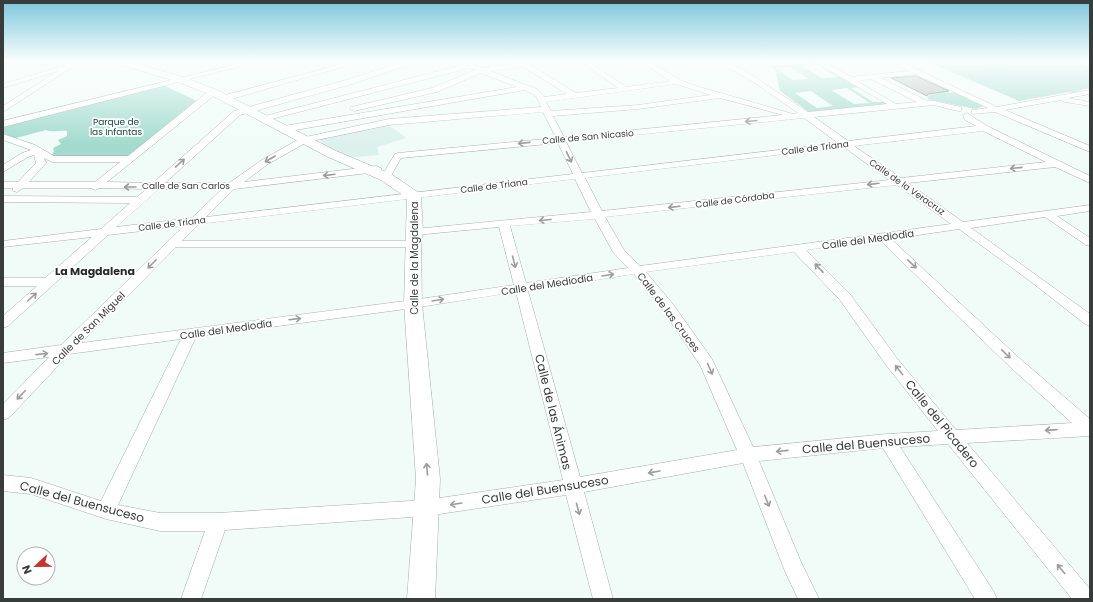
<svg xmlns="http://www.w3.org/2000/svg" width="1093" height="602" font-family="Poppins,sans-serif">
<rect width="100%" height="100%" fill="#f1fcf9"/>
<path fill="#ddf1ec" d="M 388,124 L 406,138 L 377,147 L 379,155 L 345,158 L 324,146 L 319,139 Z"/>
<path fill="#a2dbcd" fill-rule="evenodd" d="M 926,61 L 1073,61 L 1090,67 L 1090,88 L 1077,91 L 1079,94 L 1069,92 L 1019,101 Z
M 818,63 L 860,87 L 851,88 L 873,102 L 885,102 L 886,104 L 809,112 L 780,91 L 775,70 L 771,66 ZM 817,64 L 837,77 L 822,78 L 802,66 ZM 790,67 L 809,79 L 793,80 L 776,68 ZM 847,88 L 870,103 L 854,104 L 831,90 ZM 811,91 L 833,106 L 817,108 L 795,93 Z
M 163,85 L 197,101 L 125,158 L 51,157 L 54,151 L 53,148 L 61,144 L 58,140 L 67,136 L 67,131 C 61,130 52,133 46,130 L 16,138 L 3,134 L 3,125 Z
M 952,91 L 983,106 L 976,109 L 927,99 L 929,95 L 944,92 L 953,93 Z"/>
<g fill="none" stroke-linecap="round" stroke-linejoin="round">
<path stroke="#7ce0ca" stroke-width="2" d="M 976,61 L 1009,72"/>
</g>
<path fill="#b3bdba" stroke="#6e7875" d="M 916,76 L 949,91 L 928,94 L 927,96 L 891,78 Z"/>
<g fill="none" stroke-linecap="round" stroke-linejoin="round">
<g stroke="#a4afac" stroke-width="1">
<path id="street" d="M 74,61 L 80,62 L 3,112 L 3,106 L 58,71 L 3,88 L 3,84 L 59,67 L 64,67 Z
M 250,61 L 260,61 L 3,127 L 3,121 Z
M 353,61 L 363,61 L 228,100 L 222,100 L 221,98 L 222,96 Z
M 410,61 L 420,61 L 352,84 L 240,115 L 165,183 L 229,183 L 262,160 L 301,138 L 389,119 L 541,107 L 536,96 L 525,90 L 284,132 L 280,129 L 284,126 L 517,87 L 481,73 L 437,92 L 354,111 L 350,109 L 351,107 L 432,88 L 475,70 L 469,68 L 264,121 L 260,119 L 261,117 L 462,65 L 454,61 L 463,61 L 482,68 L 517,63 L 516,61 L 540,61 L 539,62 L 529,64 L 576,93 L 618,88 L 580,61 L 587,61 L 626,87 L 670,81 L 641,61 L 648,61 L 680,80 L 693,85 L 793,114 L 798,113 L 755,83 L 717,61 L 725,61 L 742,69 L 808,112 L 887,104 L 817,63 L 763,66 L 760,64 L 761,63 L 823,61 L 851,77 L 909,71 L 891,61 L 899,61 L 997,107 L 1090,90 L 1090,94 L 1068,98 L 1090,102 L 1090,106 L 1065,102 L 1061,100 L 1005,110 L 1090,146 L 1090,152 L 995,112 L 972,114 L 972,110 L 988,108 L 916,74 L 881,78 L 927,101 L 934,101 L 961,107 L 961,111 L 958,111 L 934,105 L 814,117 L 848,141 L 976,126 L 965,120 L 963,115 L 967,113 L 987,126 L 1090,176 L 1090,183 L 1055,167 L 908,183 L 963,222 L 1090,205 L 1090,211 L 1057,216 L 1090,238 L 1090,246 L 1086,245 L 1045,217 L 971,228 L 1090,314 L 1090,326 L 1085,324 L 1030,281 L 959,229 L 891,239 L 1018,357 L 1090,419 L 1090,436 L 967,443 L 1090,589 L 1090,599 L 1072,599 L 948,444 L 900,447 L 994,592 L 997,599 L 975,599 L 883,448 L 759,461 L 801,562 L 819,599 L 798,599 L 784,569 L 743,463 L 584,492 L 613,599 L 593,599 L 566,495 L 426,516 L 225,530 L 201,599 L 181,599 L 205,531 L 160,531 L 106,519 L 31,494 L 3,491 L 3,475 L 31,478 L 101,501 L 181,339 L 69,354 L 9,418 L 3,420 L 3,404 L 49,357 L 3,363 L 3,353 L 61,345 L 184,226 L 108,235 L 8,326 L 3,328 L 3,316 L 37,286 L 3,286 L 3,278 L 45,278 L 92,237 L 3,247 L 3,241 L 101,229 L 130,203 L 3,202 L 3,196 L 137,197 L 147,189 L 99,188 L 95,190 L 91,188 L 23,188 L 17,192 L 13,191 L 13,188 L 3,188 L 3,182 L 18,182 L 36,163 L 34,155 L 28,157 L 3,172 L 3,165 L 22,153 L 31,150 L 3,140 L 3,134 L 35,145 L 54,156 L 128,156 L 210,90 L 216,90 L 216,94 L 107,182 L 153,183 L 234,111 L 346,80 L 384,68 ZM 522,66 L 567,94 L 544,97 L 537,89 L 490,71 ZM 871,79 L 917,102 L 896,104 L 857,81 ZM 676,84 L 711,95 L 638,105 L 551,111 L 546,102 ZM 720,98 L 783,115 L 564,137 L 553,116 L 638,109 ZM 543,112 L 556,138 L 398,153 L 395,154 L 381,177 L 383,179 L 389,179 L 401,158 L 558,143 L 573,174 L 206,217 L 234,189 L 377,172 L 382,169 L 377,166 L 244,182 L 268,164 L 307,142 L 389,125 ZM 804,118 L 838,143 L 582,173 L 566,142 ZM 983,131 L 1046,162 L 901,178 L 854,146 ZM 844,147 L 889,180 L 602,211 L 585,178 ZM 44,158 L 52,162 L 120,162 L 95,182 L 29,182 L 46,163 ZM 575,179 L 591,212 L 415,229 L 409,232 L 415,235 L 499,227 L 514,285 L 413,300 L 81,343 L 176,247 L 413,247 L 417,246 L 419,244 L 417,242 L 413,241 L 182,241 L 199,224 ZM 897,185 L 951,224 L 640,266 L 624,250 L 605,217 ZM 159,189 L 222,189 L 192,218 L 116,227 ZM 595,219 L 613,252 L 628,268 L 526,283 L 510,226 ZM 880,240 L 1008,365 L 1072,423 L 956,430 L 896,357 L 850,294 L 806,250 ZM 794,252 L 840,300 L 886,365 L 938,431 L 887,434 L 753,447 L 712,359 L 672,303 L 646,272 ZM 634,274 L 662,309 L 700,365 L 737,450 L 580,477 L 528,291 ZM 516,292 L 563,480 L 426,500 L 218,513 L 160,513 L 118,505 L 196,337 L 413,308 Z
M 1080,61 L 1090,61 L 1090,65 L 1081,62 Z"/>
</g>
<g stroke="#a4afac" stroke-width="1">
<path id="secondary" d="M 113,61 L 127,61 L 186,78 L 217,90 L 336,151 L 391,174 L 419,193 L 421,196 L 423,232 L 421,244 L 422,304 L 440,479 L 435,599 L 407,599 L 416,479 L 404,304 L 407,198 L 381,180 L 328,157 L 209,94 L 178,82 L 115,63 Z"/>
</g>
<use href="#street" fill="#fff" fill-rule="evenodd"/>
<use href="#secondary" fill="#fff" fill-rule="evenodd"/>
</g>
<defs><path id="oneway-shaft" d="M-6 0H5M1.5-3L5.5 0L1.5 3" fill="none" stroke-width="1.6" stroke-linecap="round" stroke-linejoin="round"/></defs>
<g stroke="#9c9e9d">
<use href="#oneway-shaft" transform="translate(751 121) rotate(175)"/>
<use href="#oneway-shaft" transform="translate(524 143) rotate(174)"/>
<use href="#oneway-shaft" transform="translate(569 157) rotate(64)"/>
<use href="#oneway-shaft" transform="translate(270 159) rotate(150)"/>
<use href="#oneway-shaft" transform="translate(180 163) rotate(-42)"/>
<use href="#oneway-shaft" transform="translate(1016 168) rotate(174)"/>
<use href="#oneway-shaft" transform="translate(329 175) rotate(173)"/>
<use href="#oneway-shaft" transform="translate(873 184) rotate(173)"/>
<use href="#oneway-shaft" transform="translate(130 187) rotate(-180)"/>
<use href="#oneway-shaft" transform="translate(674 207) rotate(173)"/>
<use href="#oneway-shaft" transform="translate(545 220) rotate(175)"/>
<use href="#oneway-shaft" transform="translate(514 262) rotate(76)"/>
<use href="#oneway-shaft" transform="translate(152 264) rotate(135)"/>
<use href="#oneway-shaft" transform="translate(912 264) rotate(43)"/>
<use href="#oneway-shaft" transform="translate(819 268) rotate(-133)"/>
<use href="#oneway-shaft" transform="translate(608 275) rotate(-9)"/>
<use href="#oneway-shaft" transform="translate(32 297) rotate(-42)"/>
<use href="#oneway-shaft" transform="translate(438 300) rotate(-9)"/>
<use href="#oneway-shaft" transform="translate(295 319) rotate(-7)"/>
<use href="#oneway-shaft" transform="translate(42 354) rotate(-6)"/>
<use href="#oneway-shaft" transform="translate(1006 354) rotate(44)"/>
<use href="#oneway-shaft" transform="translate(710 369) rotate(66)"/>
<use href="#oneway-shaft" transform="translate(899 370) rotate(-128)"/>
<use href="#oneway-shaft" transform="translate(21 395) rotate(134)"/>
<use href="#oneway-shaft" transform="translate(1051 430) rotate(176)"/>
<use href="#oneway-shaft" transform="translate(782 451) rotate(174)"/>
<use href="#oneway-shaft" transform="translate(427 469) rotate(-95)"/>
<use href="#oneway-shaft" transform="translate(654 472) rotate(170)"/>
<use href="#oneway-shaft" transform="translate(767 501) rotate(68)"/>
<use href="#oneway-shaft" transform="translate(456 504) rotate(171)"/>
<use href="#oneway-shaft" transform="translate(578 509) rotate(75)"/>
<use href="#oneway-shaft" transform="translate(1061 569) rotate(-130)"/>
</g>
<linearGradient id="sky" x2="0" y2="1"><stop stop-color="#7dc6dc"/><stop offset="0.42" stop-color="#f9fefc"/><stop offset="1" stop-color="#f9fefc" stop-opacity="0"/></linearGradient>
<rect width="1093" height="145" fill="url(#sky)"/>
<g text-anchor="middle" stroke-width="3.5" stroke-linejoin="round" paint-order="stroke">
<g font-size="9" fill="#17453c" stroke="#fff">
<text x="116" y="125">Parque de<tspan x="116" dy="10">las Infantas</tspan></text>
</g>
<g font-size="9" fill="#383c3b" stroke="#fff">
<text transform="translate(588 137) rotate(-5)" y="3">Calle de San Nicasio</text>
<text transform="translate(815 148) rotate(-7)" y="3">Calle de Triana</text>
<text x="186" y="189">Calle de San Carlos</text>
<text transform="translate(494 186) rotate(-7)" y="3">Calle de Triana</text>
<text transform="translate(907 187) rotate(35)" y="3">Calle de la Veracruz</text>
<text transform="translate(735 200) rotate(-7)" y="3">Calle de Córdoba</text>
<text transform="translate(172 224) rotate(-7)" y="3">Calle de Triana</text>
</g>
<g font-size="10" fill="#383c3b" stroke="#fff">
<text transform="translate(868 239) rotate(-8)" y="4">Calle del Mediodía</text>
<text transform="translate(414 258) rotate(-90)" y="4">Calle de la Magdalena</text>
<text transform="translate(547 284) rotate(-9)" y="4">Calle del Mediodía</text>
<text transform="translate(669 312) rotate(53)" y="4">Calle de las Cruces</text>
<text transform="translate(88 328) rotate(-45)" y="4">Calle de San Miguel</text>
<text transform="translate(226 329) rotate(-8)" y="4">Calle del Mediodía</text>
</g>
<g font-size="11" font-weight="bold" fill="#242c2a" stroke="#fff">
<text x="95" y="275">La Magdalena</text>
</g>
<g font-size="12" fill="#383c3b" stroke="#fff">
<text transform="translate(553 412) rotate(76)" y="4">Calle de las Ánimas</text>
<text transform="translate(942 424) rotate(51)" y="4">Calle del Picadero</text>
<text transform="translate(866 444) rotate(-5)" y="4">Calle del Buensuceso</text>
<text transform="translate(545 490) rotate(-9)" y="4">Calle del Buensuceso</text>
<text transform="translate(82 502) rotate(15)" y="4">Calle del Buensuceso</text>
</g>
</g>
<rect width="1093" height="602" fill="none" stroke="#383c3b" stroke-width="8"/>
<g transform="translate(36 566) rotate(248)"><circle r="19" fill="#ffffff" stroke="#afb1b1"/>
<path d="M0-3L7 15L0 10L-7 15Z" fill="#c2342d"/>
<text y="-6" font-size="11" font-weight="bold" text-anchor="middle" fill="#383c3b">N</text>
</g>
</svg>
